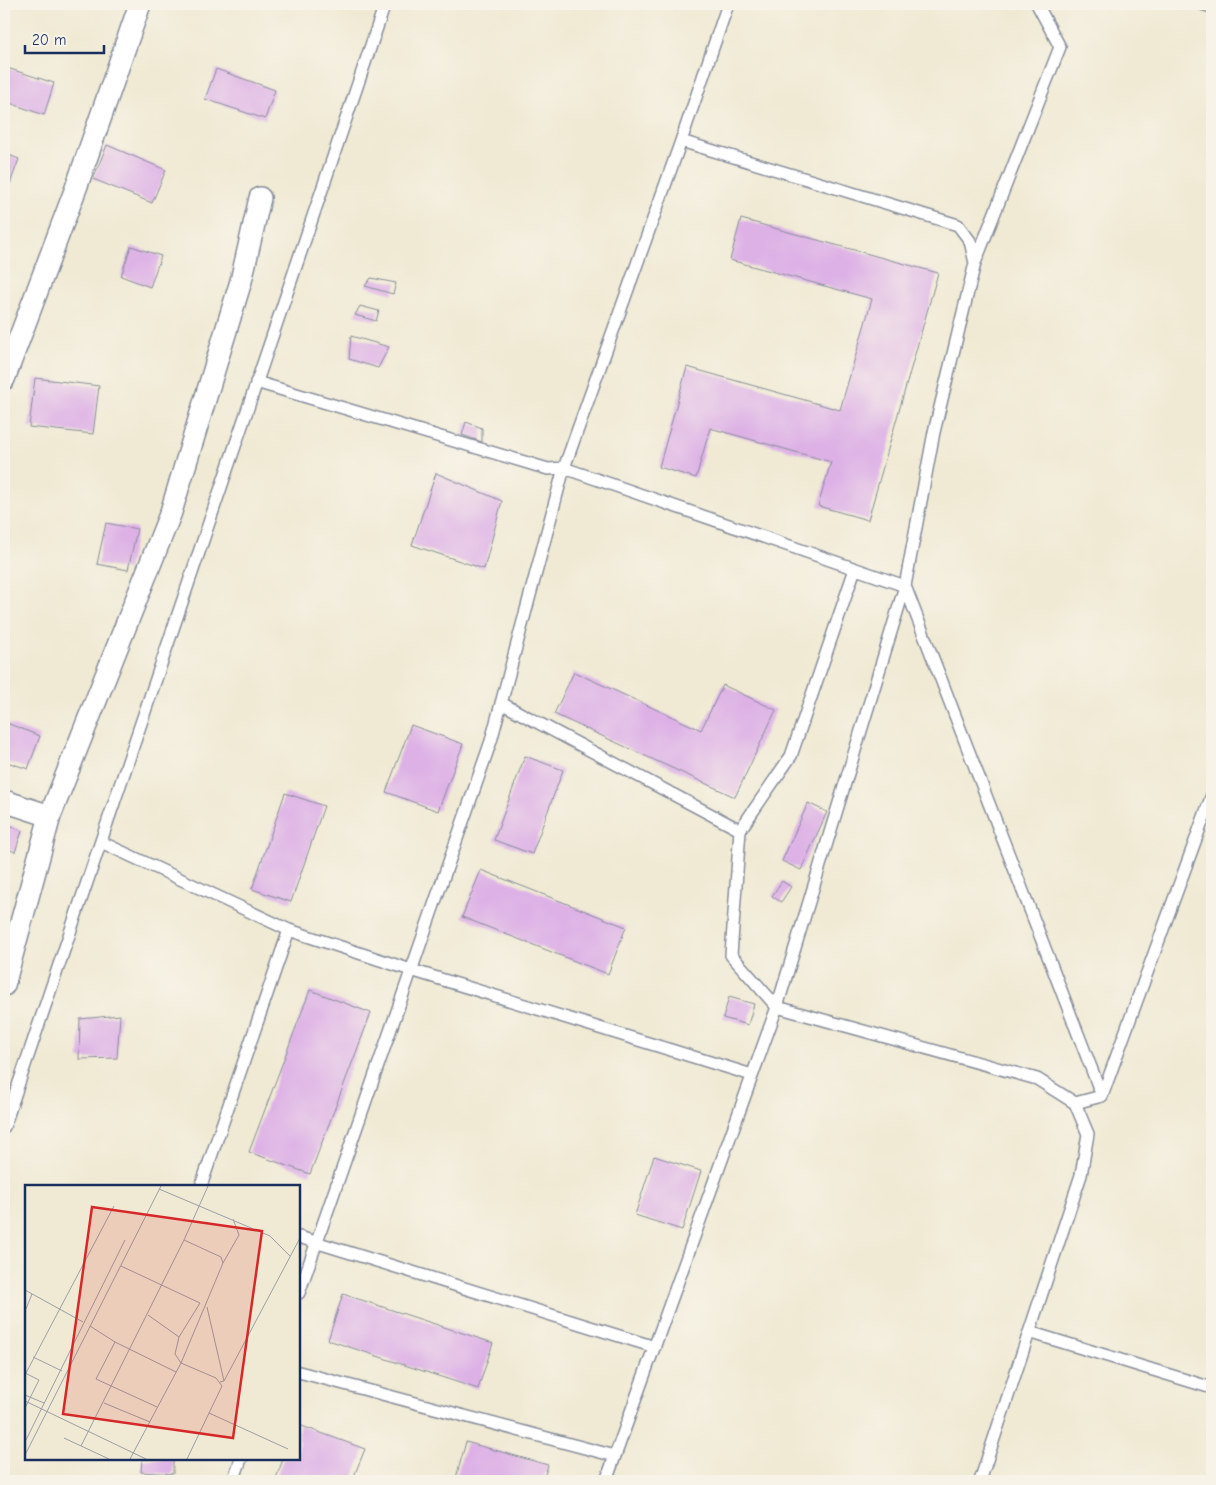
<svg xmlns="http://www.w3.org/2000/svg" width="1216" height="1485" font-family="'Comic Neue',sans-serif">
<rect width="100%" height="100%" fill="#f7f3e8"/>
<filter id="ink" filterUnits="userSpaceOnUse"><feTurbulence type="fractalNoise" baseFrequency=".02" numOctaves="2"/><feDisplacementMap in="SourceGraphic" scale="10" xChannelSelector="R" yChannelSelector="G"/><feConvolveMatrix kernelMatrix="1 2 1 2 8 2 1 2 1" color-interpolation-filters="sRGB"/></filter>
<filter id="wash" filterUnits="userSpaceOnUse"><feTurbulence type="fractalNoise" baseFrequency=".0096" numOctaves="4" result="noise"/><feDisplacementMap in="SourceGraphic" scale="20" xChannelSelector="R" yChannelSelector="G"/><feGaussianBlur stdDeviation="1.12" result="paint"/><feColorMatrix in="noise" values="0 0 0 0 0 0 0 0 0 0 0 0 0 0 0 0 0 1.4 0 .05"/><feComposite in="paint" operator="in"/></filter>
<g filter="url(#wash)">
<rect width="100%" height="100%" fill="#f0ead4"/>
<g id="blocks">
<path fill="#ddb1e6" d="M 4,67 L 54,83 L 44,115 L 4,101 Z
M 216,69 L 275,90 L 265,119 L 205,99 Z
M 107,145 L 166,170 L 152,203 L 93,179 Z
M 4,153 L 19,159 L 7,192 L 4,191 Z
M 741,219 L 938,273 L 868,520 L 818,506 L 831,462 L 710,428 L 696,478 L 659,467 L 687,367 L 840,410 L 872,299 L 730,260 Z
M 131,246 L 161,256 L 150,287 L 121,276 Z
M 371,278 L 396,283 L 393,294 L 365,286 Z
M 360,306 L 379,311 L 376,321 L 355,315 Z
M 351,336 L 389,347 L 378,368 L 349,359 Z
M 35,378 L 99,386 L 93,434 L 29,427 Z
M 466,422 L 482,428 L 482,442 L 462,435 Z
M 436,473 L 502,501 L 484,569 L 412,545 Z
M 106,523 L 137,529 L 128,570 L 97,564 Z
M 574,672 L 701,730 L 723,685 L 776,710 L 735,797 L 554,714 Z
M 4,722 L 40,736 L 28,769 L 4,761 Z
M 411,725 L 463,744 L 438,811 L 386,792 Z
M 525,756 L 563,770 L 532,854 L 494,840 Z
M 285,793 L 324,806 L 291,902 L 252,889 Z
M 808,803 L 827,812 L 801,870 L 782,861 Z
M 4,822 L 22,831 L 15,852 L 4,847 Z
M 481,870 L 626,927 L 608,974 L 462,917 Z
M 782,881 L 791,887 L 781,902 L 772,896 Z
M 310,990 L 371,1013 L 310,1174 L 249,1152 Z
M 729,997 L 754,1004 L 748,1025 L 723,1018 Z
M 120,1015 L 117,1058 L 79,1059 L 80,1019 Z
M 654,1156 L 701,1171 L 682,1230 L 635,1215 Z
M 343,1294 L 493,1343 L 478,1389 L 328,1340 Z
M 299,1425 L 365,1449 L 352,1481 L 275,1481 L 283,1459 L 299,1459 Z
M 466,1442 L 548,1465 L 543,1481 L 455,1481 Z
M 142,1459 L 173,1459 L 173,1474 L 141,1472 Z"/>
</g>
</g>
<g filter="url(#ink)">
<use href="#blocks" fill-opacity="0" stroke="#868c99" stroke-width="1"/>
<g fill="none" stroke-linecap="round" stroke-linejoin="round">
<g stroke="#868c99" stroke-width="14">
<path id="lane" d="M 1202,4 L 1212,7
M 681,141 L 728,4
M 975,263 L 1060,47 L 1037,4
M 256,382 L 548,469 L 564,468 L 905,586
M 855,569 L 791,756 L 740,830 L 731,955 L 777,1007 L 1037,1079 L 1075,1103 L 1088,1134 L 1081,1175 L 980,1481
M 905,586 L 1102,1096
M 501,703 L 740,830
M 101,842 L 289,930 L 411,970 L 752,1075
M 1075,1103 L 1102,1096 L 1212,795
M 4,1127 L 385,4
M 201,1186 L 289,930
M 299,1237 L 655,1347
M 299,1293 L 491,741 L 564,468 L 681,141 L 958,225 L 970,241 L 975,263 L 934,432 L 905,586 L 777,1007 L 606,1481
M 1029,1332 L 1212,1388
M 299,1372 L 615,1456
M 233,1481 L 241,1459"/>
</g>
<g stroke="#868c99" stroke-width="24">
<path id="street" d="M 4,379 L 76,188 L 140,4
M 4,801 L 50,816
M 4,985 L 50,816 L 171,512 L 241,281 L 260,198"/>
</g>
<use href="#lane" stroke="#fff" stroke-width="11"/>
<use href="#street" stroke="#fff" stroke-width="21"/>
</g>
</g>
<g transform="translate(25 1185)">
<rect width="275" height="275" fill="#f0ead4"/>
<path fill="none" stroke="#9b9fa5" stroke-width="1" d="M 134,4 L 245,51 L 265,71M 159,55 L 183,1M 198,78 L 214,50 L 208,34M 96,81 L 175,118M 0,105 L 58,137M 182,122 L 199,196M 1,124 L 7,109M 123,130 L 154,152M 65,141 L 90,157 L 151,187M 90,157 L 71,194 L 132,222M 8,172 L 37,186M 0,188 L 14,195 L 0,223M 1,188 L 89,21M 195,197 L 199,196 L 275,53M 0,210 L 19,218M 0,216 L 121,274M 79,218 L 125,237M 184,228 L 263,264M 39,253 L 84,274M 0,257 L 100,55M 56,261 L 159,55 L 196,72 L 198,78 L 156,178 L 105,274M 0,270 L 136,1M 162,274 L 197,201 L 191,193 L 156,178 L 150,169 L 154,152 L 175,118"/>
<path fill="#d62828" fill-opacity="0.15" stroke="#d62828" stroke-width="2.5" d="M 67,22 L 237,46 L 208,253 L 38,229 Z"/>
<rect width="275" height="275" fill="none" stroke="#1b2f5e" stroke-width="2.5"/>
</g>
<rect width="1216" height="1485" fill="none" stroke="#f7f3e8" stroke-width="20"/>
<path d="M25 45v8h79v-8" fill="none" stroke="#1b2f5e" stroke-width="2.5"/>
<text x="32" y="45" font-size="15" fill="#1b2f5e" stroke="#f7f3e8" stroke-width="4" paint-order="stroke">20 m</text>
</svg>
